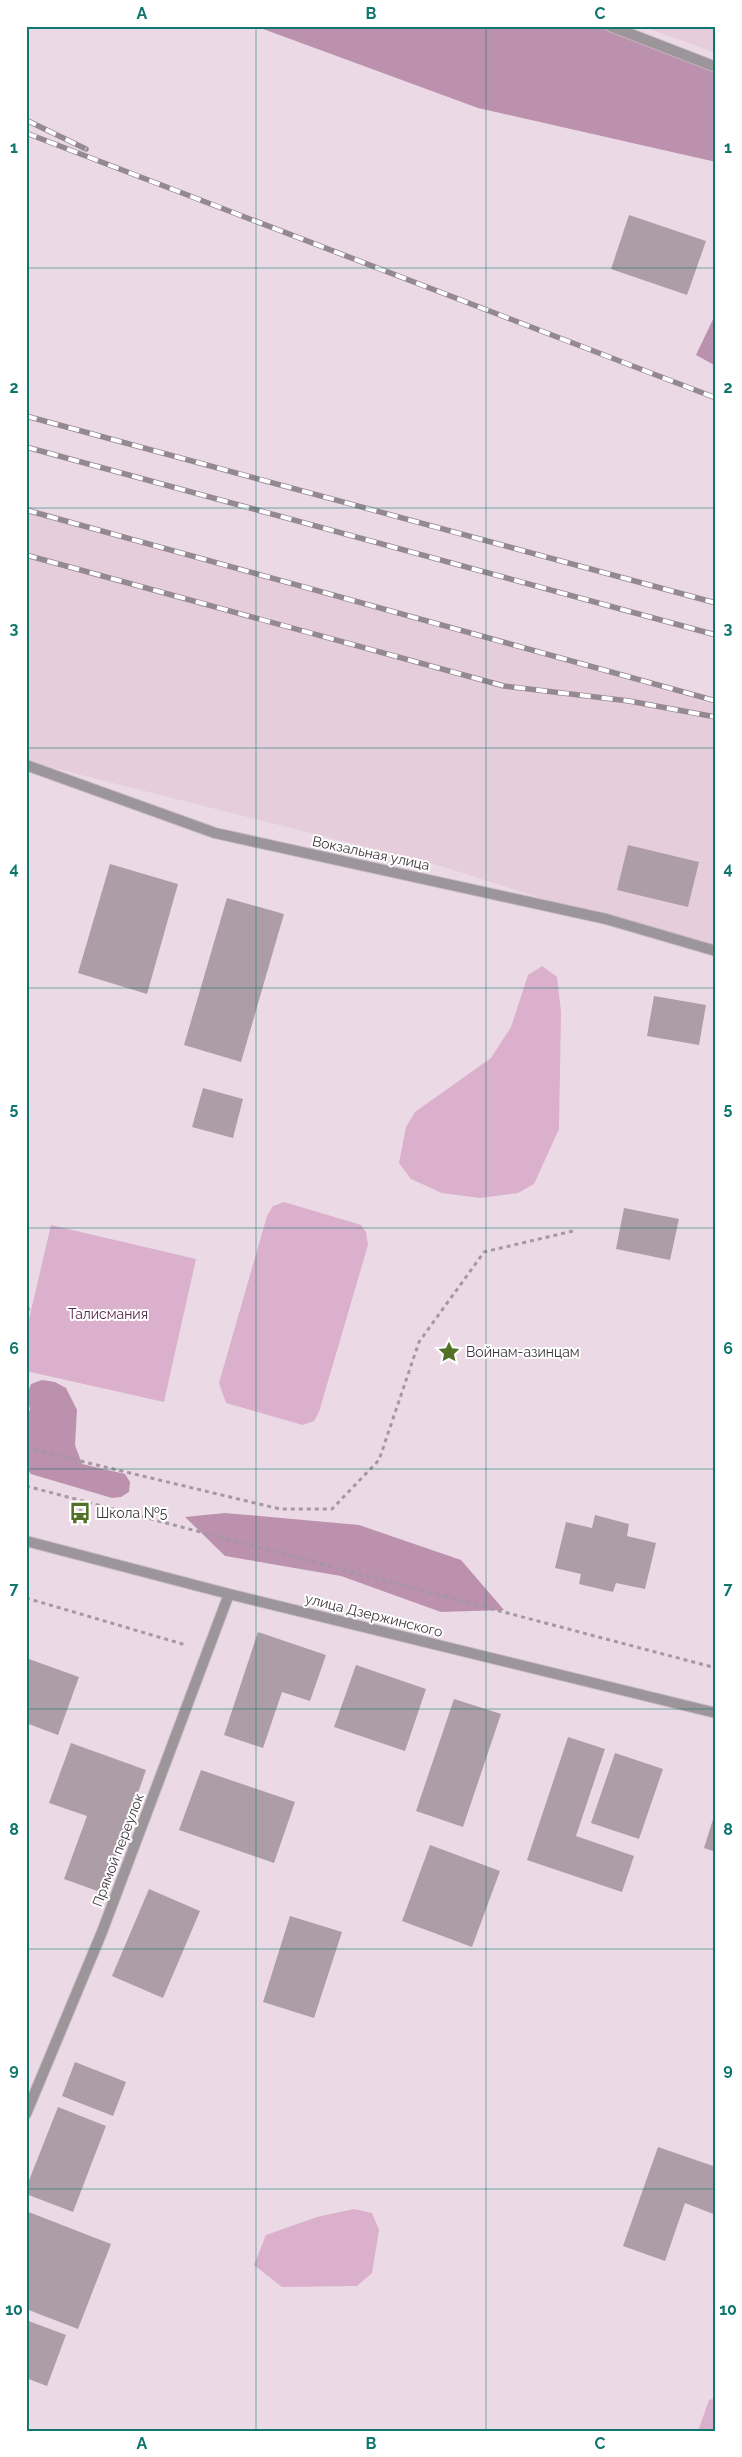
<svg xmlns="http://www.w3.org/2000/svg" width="742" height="2457" font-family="Raleway,sans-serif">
<rect width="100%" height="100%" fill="#ebdae5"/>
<path fill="#e5cddc" d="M 642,26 L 716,26 L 716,53 Z
M 26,506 L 716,705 L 716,955 L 441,866 L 26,761 Z"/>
<path fill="#dab0cc" d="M 542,966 L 557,977 L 561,1012 L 559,1129 L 534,1184 L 518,1193 L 480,1198 L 442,1193 L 411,1179 L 399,1163 L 406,1127 L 415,1112 L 491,1058 L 511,1027 L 528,975 Z
M 284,1202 L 361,1225 L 366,1232 L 368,1245 L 319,1412 L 314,1421 L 303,1425 L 226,1403 L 219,1383 L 267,1216 L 273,1206 Z
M 51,1225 L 196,1259 L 164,1402 L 26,1371 L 26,1332 Z
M 354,2209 L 372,2213 L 379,2230 L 372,2273 L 357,2286 L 282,2287 L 254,2265 L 266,2235 L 317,2217 Z
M 716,2398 L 716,2431 L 698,2431 L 709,2400 Z"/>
<path fill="#bb91ad" d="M 255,26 L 603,26 L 639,37 L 716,72 L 716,162 L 478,108 Z
M 716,313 L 716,366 L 696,355 Z
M 42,1380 L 55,1382 L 66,1388 L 77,1410 L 75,1445 L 82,1464 L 125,1474 L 130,1482 L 129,1492 L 121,1497 L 112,1498 L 31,1474 L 26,1468 L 26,1415 L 30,1410 L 27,1395 L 31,1384 Z
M 225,1513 L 359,1525 L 461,1560 L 504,1610 L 441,1612 L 341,1576 L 225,1556 L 185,1517 Z"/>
<path fill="#ad9da7" d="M 629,215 L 706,241 L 687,295 L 611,269 Z
M 628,845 L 699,862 L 688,907 L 617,890 Z
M 110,864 L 178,884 L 147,994 L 78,973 Z
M 227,898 L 284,914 L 241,1062 L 184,1045 Z
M 654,996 L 706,1005 L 699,1045 L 647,1036 Z
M 203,1088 L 243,1099 L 233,1138 L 192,1127 Z
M 624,1208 L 679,1219 L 670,1260 L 616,1249 Z
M 595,1515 L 629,1524 L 627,1536 L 656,1543 L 645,1589 L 616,1583 L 613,1592 L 579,1584 L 581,1574 L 555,1568 L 566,1522 L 592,1528 Z
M 258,1632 L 326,1655 L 310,1701 L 282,1692 L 263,1748 L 224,1735 Z
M 26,1658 L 79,1677 L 58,1735 L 26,1723 Z
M 356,1665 L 426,1689 L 405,1751 L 334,1727 Z
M 454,1699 L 501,1714 L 463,1827 L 416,1811 Z
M 568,1737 L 605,1749 L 576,1836 L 634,1856 L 622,1892 L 527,1860 Z
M 71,1743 L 146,1770 L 103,1893 L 64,1879 L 87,1816 L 49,1803 Z
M 615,1753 L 663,1769 L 639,1839 L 591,1823 Z
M 201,1770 L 295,1802 L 274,1863 L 179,1830 Z
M 715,1813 L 716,1814 L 716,1852 L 704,1848 Z
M 430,1845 L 500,1871 L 472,1947 L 402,1921 Z
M 149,1889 L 200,1911 L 163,1998 L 112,1976 Z
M 290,1916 L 342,1932 L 314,2018 L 263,2002 Z
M 75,2062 L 126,2082 L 113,2116 L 62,2096 Z
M 58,2107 L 106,2126 L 73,2212 L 26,2194 L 26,2188 Z
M 658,2147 L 716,2167 L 716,2215 L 685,2203 L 665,2261 L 623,2246 Z
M 26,2211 L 111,2244 L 78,2329 L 26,2309 Z
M 26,2320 L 66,2335 L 47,2386 L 26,2378 Z"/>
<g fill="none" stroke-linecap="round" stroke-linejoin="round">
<g stroke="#c8b9c3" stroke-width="12">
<path id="street" d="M 610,26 L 716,67
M 26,765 L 215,833 L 606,919 L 716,951
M 26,1541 L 229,1594 L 716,1713
M 26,2114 L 102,1932 L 229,1594"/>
</g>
<path stroke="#a598a0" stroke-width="3" stroke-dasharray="4 4" stroke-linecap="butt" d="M 26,1310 L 32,1308
M 26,1448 L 280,1509 L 332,1509 L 379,1460 L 419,1342 L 484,1252 L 573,1231
M 26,1486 L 716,1668
M 80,1513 L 82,1501
M 26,1598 L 186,1645"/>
<use href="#street" stroke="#9c9599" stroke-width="10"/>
<g stroke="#958991" stroke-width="5.5">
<path id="rail" d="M 26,120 L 86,149
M 26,133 L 716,398
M 26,416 L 716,603
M 26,447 L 716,635
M 26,510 L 716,701
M 26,555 L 504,686 L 629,701 L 716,717"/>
</g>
<use href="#rail" stroke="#fff" stroke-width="4" stroke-dasharray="11" stroke-linecap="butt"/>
</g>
<path fill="none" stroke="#0f766e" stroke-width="1" stroke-opacity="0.55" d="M 256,26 L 256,2431M 486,26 L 486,2431M 26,268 L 716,268M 26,508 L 716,508M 26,748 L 716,748M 26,988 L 716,988M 26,1228 L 716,1228M 26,1469 L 716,1469M 26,1709 L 716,1709M 26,1949 L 716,1949M 26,2189 L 716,2189"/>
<defs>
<g id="sight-bare" transform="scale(1.725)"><path d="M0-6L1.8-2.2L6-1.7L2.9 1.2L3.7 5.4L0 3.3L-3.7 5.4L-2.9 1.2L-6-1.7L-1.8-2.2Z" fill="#527127" stroke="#fff" stroke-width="2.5" paint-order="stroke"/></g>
<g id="bus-bare" transform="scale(1.725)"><path d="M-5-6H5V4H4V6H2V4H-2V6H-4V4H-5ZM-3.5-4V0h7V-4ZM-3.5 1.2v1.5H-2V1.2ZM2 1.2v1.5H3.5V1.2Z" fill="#527127" stroke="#fff" stroke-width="2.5" paint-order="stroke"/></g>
</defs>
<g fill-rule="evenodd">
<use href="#sight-bare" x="449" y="1352"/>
<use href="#bus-bare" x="80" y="1513"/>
</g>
<g text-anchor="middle" stroke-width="4" stroke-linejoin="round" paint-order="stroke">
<g font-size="14" fill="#3e373b" stroke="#fff">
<text transform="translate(371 853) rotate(12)" y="5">Вокзальная улица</text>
<text transform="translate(374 1615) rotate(14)" y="5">улица Дзержинского</text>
<text transform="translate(118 1850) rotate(-69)" y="5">Прямой переулок</text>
</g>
<g font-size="14" fill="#5a254c" stroke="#fff">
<text x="108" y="1319">Талисмания</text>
</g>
<g font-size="14" fill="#3e373b" stroke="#fff" text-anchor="start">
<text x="466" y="1357">Войнам-азинцам</text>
<text x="96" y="1518">Школа №5</text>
</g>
</g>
<rect width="742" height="2457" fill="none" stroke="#ffffff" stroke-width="55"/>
<rect x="28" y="28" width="686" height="2402" fill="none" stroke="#0f766e" stroke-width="2"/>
<g font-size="16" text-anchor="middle" font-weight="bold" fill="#0f766e">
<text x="142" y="19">A</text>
<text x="371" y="19">B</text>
<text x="600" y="19">C</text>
<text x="14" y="153">1</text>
<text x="728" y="153">1</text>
<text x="14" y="393">2</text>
<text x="728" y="393">2</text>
<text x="14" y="634">3</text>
<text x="728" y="634">3</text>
<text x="14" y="874">4</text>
<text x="728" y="874">4</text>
<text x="14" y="1114">5</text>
<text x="728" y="1114">5</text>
<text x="14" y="1354">6</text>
<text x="728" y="1354">6</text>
<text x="14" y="1594">7</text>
<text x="728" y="1594">7</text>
<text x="14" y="1835">8</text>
<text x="728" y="1835">8</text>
<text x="14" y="2075">9</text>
<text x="728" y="2075">9</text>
<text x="14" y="2315">10</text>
<text x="728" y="2315">10</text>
<text x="142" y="2449">A</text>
<text x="371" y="2449">B</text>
<text x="600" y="2449">C</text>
</g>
</svg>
